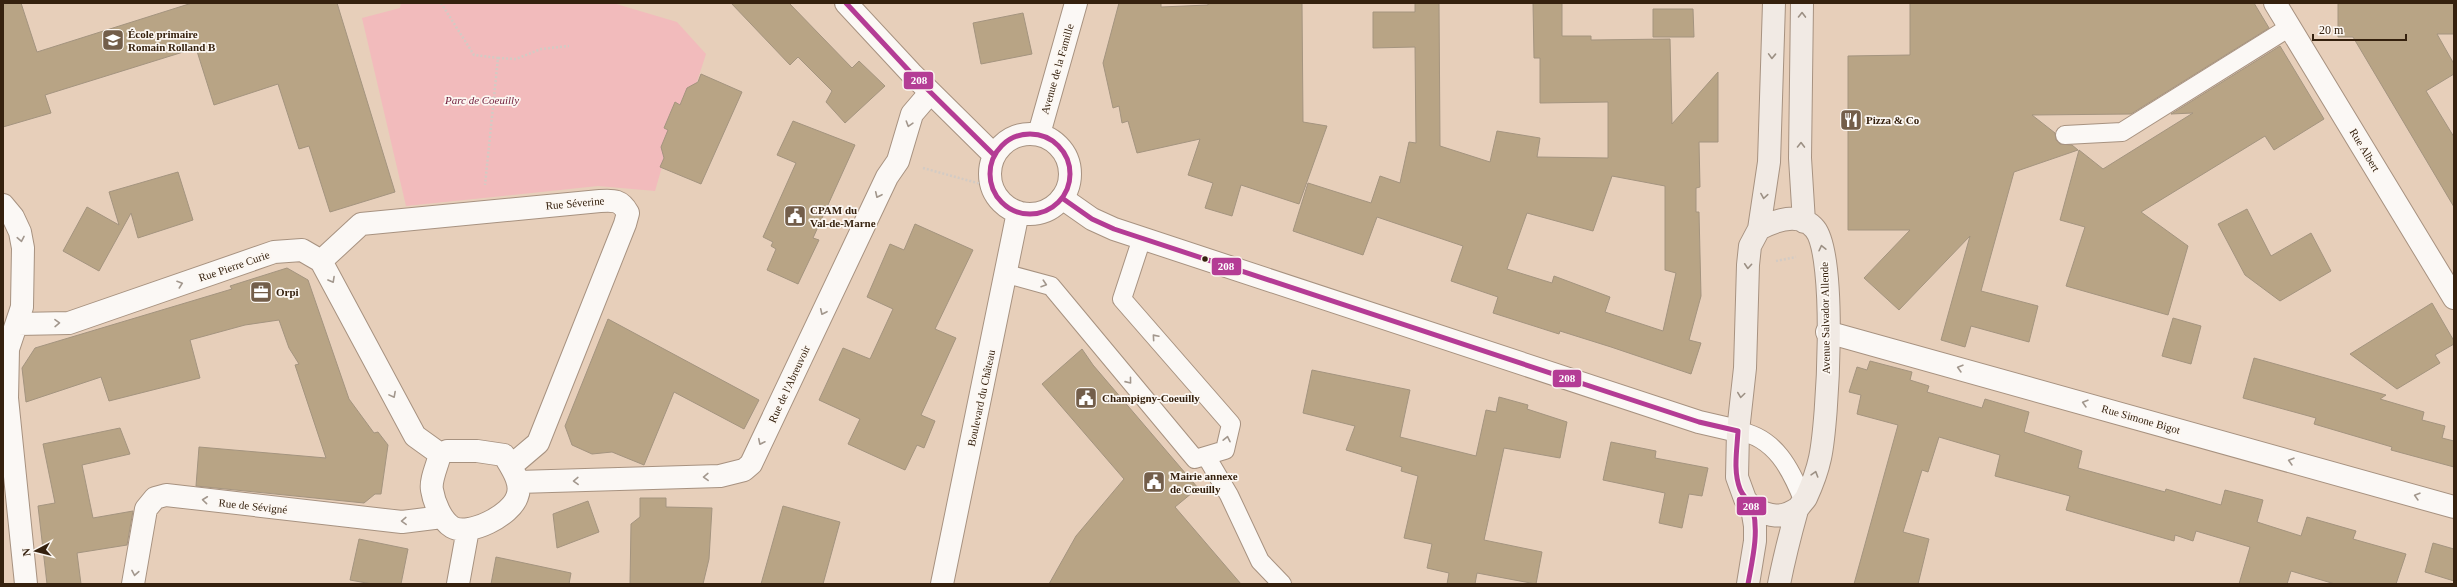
<svg xmlns="http://www.w3.org/2000/svg" width="2457" height="587" font-family="Georgia,serif">
<rect width="100%" height="100%" fill="#e7cfba"/>
<path fill="#f2bbbc" d="M 401,3 L 613,3 L 677,22 L 706,54 L 695,88 L 690,86 L 685,93 L 686,107 L 675,103 L 664,128 L 675,134 L 663,142 L 661,146 L 666,153 L 655,191 L 598,186 L 406,206 L 362,18 L 400,8 Z"/>
<path fill="#b8a485" stroke="#a4947f" fill-rule="evenodd" d="M 3,3 L 21,3 L 37,52 L 192,3 L 337,3 L 395,192 L 330,212 L 309,146 L 299,149 L 278,84 L 214,105 L 196,48 L 45,95 L 51,113 L 3,127 Z
M 731,3 L 789,3 L 852,68 L 859,61 L 885,86 L 845,123 L 826,102 L 832,91 L 798,57 L 790,65 Z
M 1119,3 L 1161,3 L 1161,7 L 1208,5 L 1208,3 L 1302,3 L 1303,122 L 1327,126 L 1299,204 L 1241,185 L 1232,216 L 1205,208 L 1213,183 L 1188,175 L 1200,139 L 1137,153 L 1128,121 L 1122,123 L 1119,106 L 1113,108 L 1103,63 Z
M 1415,3 L 1439,3 L 1440,146 L 1490,162 L 1497,131 L 1540,138 L 1537,157 L 1608,158 L 1608,102 L 1540,103 L 1540,58 L 1534,58 L 1533,3 L 1562,3 L 1562,36 L 1591,36 L 1591,40 L 1670,39 L 1672,124 L 1718,72 L 1718,142 L 1699,142 L 1700,187 L 1696,188 L 1696,212 L 1699,212 L 1701,296 L 1689,340 L 1701,343 L 1691,374 L 1611,347 L 1560,331 L 1559,334 L 1493,313 L 1498,297 L 1451,281 L 1463,246 L 1377,217 L 1363,255 L 1293,231 L 1308,183 L 1371,203 L 1380,176 L 1400,183 L 1409,142 L 1416,143 L 1415,47 L 1373,48 L 1373,12 L 1415,12 ZM 1612,176 L 1665,186 L 1665,270 L 1676,273 L 1663,331 L 1605,312 L 1610,297 L 1554,276 L 1552,283 L 1507,269 L 1527,213 L 1593,231 Z
M 1910,3 L 2254,3 L 2269,28 L 2131,114 L 2032,115 L 2055,133 L 2056,140 L 2060,144 L 2072,145 L 2078,150 L 2014,172 L 1981,291 L 2038,306 L 2029,342 L 1971,326 L 1965,347 L 1941,340 L 1970,236 L 1899,310 L 1864,278 L 1910,230 L 1848,230 L 1848,56 L 1910,55 Z
M 2338,3 L 2454,3 L 2454,34 L 2437,34 L 2454,64 L 2454,74 L 2426,91 L 2454,137 L 2454,207 L 2353,37 L 2338,37 Z
M 1653,9 L 1693,9 L 1694,37 L 1653,37 Z
M 1023,13 L 1032,54 L 981,64 L 973,23 Z
M 2280,46 L 2324,119 L 2274,150 L 2265,136 L 2141,212 L 2188,246 L 2168,315 L 2066,286 L 2085,227 L 2060,220 L 2079,150 L 2103,169 L 2193,113 L 2171,114 Z
M 701,74 L 742,92 L 701,184 L 660,167 L 664,158 L 661,147 L 668,130 L 664,128 L 675,102 L 680,105 L 687,88 L 698,82 Z
M 793,121 L 855,145 L 813,238 L 819,240 L 798,284 L 767,270 L 776,249 L 771,246 L 773,242 L 763,237 L 796,163 L 777,155 Z
M 178,172 L 193,220 L 138,238 L 131,213 L 99,271 L 63,251 L 87,207 L 119,225 L 109,192 Z
M 2247,209 L 2271,256 L 2311,233 L 2331,271 L 2280,301 L 2245,275 L 2218,224 Z
M 915,224 L 973,250 L 935,329 L 956,338 L 921,415 L 935,421 L 924,448 L 917,445 L 905,470 L 848,444 L 860,419 L 819,400 L 843,348 L 870,359 L 893,309 L 867,297 L 890,244 L 904,250 Z
M 287,268 L 308,280 L 349,399 L 374,433 L 378,432 L 388,445 L 381,494 L 375,494 L 364,503 L 196,486 L 199,447 L 326,458 L 295,365 L 299,364 L 289,348 L 279,320 L 245,325 L 190,340 L 200,378 L 109,401 L 101,377 L 26,402 L 22,368 L 35,348 L 232,289 L 230,286 Z
M 2432,303 L 2454,341 L 2454,344 L 2435,355 L 2440,363 L 2397,389 L 2350,354 Z
M 2173,318 L 2201,326 L 2191,364 L 2162,356 Z
M 608,319 L 759,400 L 744,429 L 674,392 L 644,465 L 612,452 L 592,454 L 572,445 L 565,426 Z
M 1082,349 L 1093,365 L 1198,488 L 1175,507 L 1241,584 L 1049,584 L 1076,536 L 1124,479 L 1042,384 Z
M 2254,358 L 2386,395 L 2380,399 L 2424,412 L 2422,420 L 2445,426 L 2442,438 L 2454,441 L 2454,467 L 2391,450 L 2392,447 L 2314,424 L 2316,418 L 2243,398 Z
M 1870,361 L 1912,372 L 1910,380 L 1929,386 L 1927,392 L 1982,408 L 1985,399 L 2029,412 L 2024,432 L 2082,451 L 2078,468 L 2165,492 L 2166,489 L 2221,505 L 2225,490 L 2263,500 L 2257,522 L 2301,536 L 2307,517 L 2356,531 L 2353,539 L 2406,554 L 2396,584 L 2335,584 L 2291,571 L 2287,584 L 2239,584 L 2250,547 L 2196,531 L 2193,541 L 2175,535 L 2174,541 L 2066,510 L 2070,496 L 1995,476 L 2000,455 L 1939,437 L 1928,472 L 1922,470 L 1903,532 L 1929,539 L 1918,584 L 1854,584 L 1898,425 L 1857,414 L 1861,395 L 1849,392 L 1857,367 L 1867,370 Z
M 1312,370 L 1410,390 L 1400,437 L 1476,456 L 1486,410 L 1496,412 L 1499,397 L 1528,405 L 1527,409 L 1567,422 L 1560,458 L 1504,448 L 1484,540 L 1542,552 L 1536,584 L 1477,573 L 1475,584 L 1447,584 L 1449,573 L 1427,568 L 1432,544 L 1404,538 L 1418,476 L 1401,471 L 1402,467 L 1346,450 L 1355,426 L 1303,413 Z
M 120,428 L 130,454 L 82,465 L 93,518 L 133,511 L 127,545 L 77,553 L 81,584 L 47,584 L 38,506 L 55,503 L 43,444 Z
M 1611,442 L 1656,451 L 1655,458 L 1708,468 L 1702,496 L 1689,494 L 1682,528 L 1659,523 L 1665,493 L 1603,480 Z
M 640,498 L 666,498 L 666,507 L 712,508 L 709,559 L 703,584 L 630,584 L 631,524 L 640,517 Z
M 588,501 L 599,532 L 557,548 L 553,514 Z
M 783,506 L 840,522 L 823,584 L 761,584 Z
M 359,539 L 408,549 L 401,584 L 372,584 L 350,580 Z
M 2433,543 L 2454,549 L 2454,581 L 2425,572 Z
M 496,557 L 571,573 L 569,584 L 491,584 Z"/>
<g fill="none" stroke-linecap="round" stroke-linejoin="round">
<g stroke="#a79280" stroke-width="20">
<path id="service" d="M 2065,135 L 2122,132 L 2290,27
M 1007,274 L 1051,286 L 1195,459 L 1225,450 L 1231,424 L 1122,299 L 1142,238
M 1738,431 C 1775,437 1791,469 1804,502
M 1206,456 L 1229,495 L 1260,561 L 1282,584"/>
</g>
<g stroke="#a79280" stroke-width="24">
<path id="minor" d="M 2275,3 L 2454,298
M 1039,134 L 1076,3
M 1062,198 L 1092,219 L 1114,229 L 1699,422 L 1738,431
M 3,205 L 13,217 L 20,232 L 23,248 L 22,307 L 8,349 L 7,398 L 26,584
M 321,261 L 361,224 L 600,201 C 614,200 621,200 628,213 L 625,224 L 538,443 L 511,466
M 18,324 L 69,323 L 274,252 L 302,250 L 321,261 L 415,436 L 440,454
M 1827,332 L 2454,507
M 447,451 L 477,451 L 504,455 C 511,467 523,483 517,497 C 511,515 469,537 452,527 C 441,520 434,502 432,490 C 430,480 438,464 440,454 Z
M 518,482 L 720,476 L 744,470 L 751,464 L 887,177 L 898,161 L 912,114 L 930,93
M 133,584 L 146,509 L 155,498 L 166,495 L 402,522 L 442,517
M 458,584 L 468,529"/>
</g>
<g stroke="#a79280" stroke-width="24">
<path id="tertiary" d="M 846,3 L 911,73 L 994,155
M990 174a40 40 0 1 1 80 0a40 40 0 1 1-80 0Z
M 942,584 L 1018,212"/>
</g>
<g stroke="#a79280" stroke-width="24">
<path id="secondary" d="M 1802,3 L 1800,158 L 1804,222
M 1759,229 C 1776,220 1800,211 1815,229 C 1837,256 1828,421 1820,458 C 1817,472 1812,485 1806,498 C 1803,502 1799,506 1797,510 C 1790,535 1784,559 1779,584
M 1752,508 C 1770,516 1781,520 1798,508
M 1748,584 L 1755,541 L 1755,526 L 1752,508 L 1745,499 L 1737,477 L 1738,431 L 1745,368 L 1748,265 L 1750,246 L 1759,229 L 1769,162 L 1774,3"/>
</g>
<path stroke="#d3cbc4" stroke-width="2.5" stroke-dasharray="2 2" stroke-linecap="butt" d="M 441,3 L 474,55 L 498,58 L 485,185
M 498,58 L 516,59 L 541,49 L 569,46
M 923,168 L 992,187
M 1776,261 L 1796,257"/>
<use href="#service" stroke="#fbf8f5" stroke-width="18"/>
<use href="#minor" stroke="#fbf8f5" stroke-width="22"/>
<use href="#tertiary" stroke="#fbf8f5" stroke-width="22"/>
<use href="#secondary" stroke="#f1eae4" stroke-width="22"/>
<g stroke="#fcf7f2" stroke-width="8">
<path id="bus-1" d="M 846,3 L 911,73 L 994,155
M990 174a40 40 0 1 1 80 0a40 40 0 1 1-80 0Z
M 1062,198 L 1092,219 L 1114,229 L 1699,422 L 1738,431
M 1738,431 C 1737,450 1733,471 1740,489 C 1743,497 1751,502 1753,510 C 1759,534 1752,561 1748,584"/>
</g>
<use href="#bus-1" stroke="#b43c95" stroke-width="5"/>
</g>
<defs><path id="oneway-chevron" d="M-2-3.5L2.5 0L-2 3.5" fill="none" stroke-width="1.6" stroke-linecap="round" stroke-linejoin="round"/></defs>
<g stroke="#9c9084">
<use href="#oneway-chevron" transform="translate(1802 15) rotate(-89)"/>
<use href="#oneway-chevron" transform="translate(1772 56) rotate(92)"/>
<use href="#oneway-chevron" transform="translate(1801 145) rotate(-89)"/>
<use href="#oneway-chevron" transform="translate(1764 196) rotate(99)"/>
<use href="#oneway-chevron" transform="translate(1822 248) rotate(-103)"/>
<use href="#oneway-chevron" transform="translate(1748 266) rotate(94)"/>
<use href="#oneway-chevron" transform="translate(1741 395) rotate(98)"/>
<use href="#oneway-chevron" transform="translate(1815 474) rotate(-73)"/>
</g>
<g stroke="#a2978d">
<use href="#oneway-chevron" transform="translate(909 124) rotate(107)"/>
<use href="#oneway-chevron" transform="translate(878 195) rotate(115)"/>
<use href="#oneway-chevron" transform="translate(21 239) rotate(79)"/>
<use href="#oneway-chevron" transform="translate(332 280) rotate(61)"/>
<use href="#oneway-chevron" transform="translate(180 284) rotate(-19)"/>
<use href="#oneway-chevron" transform="translate(1044 284) rotate(18)"/>
<use href="#oneway-chevron" transform="translate(823 312) rotate(115)"/>
<use href="#oneway-chevron" transform="translate(57 323) rotate(-1)"/>
<use href="#oneway-chevron" transform="translate(1155 337) rotate(-131)"/>
<use href="#oneway-chevron" transform="translate(1960 368) rotate(-164)"/>
<use href="#oneway-chevron" transform="translate(1129 381) rotate(51)"/>
<use href="#oneway-chevron" transform="translate(393 395) rotate(62)"/>
<use href="#oneway-chevron" transform="translate(2085 403) rotate(-164)"/>
<use href="#oneway-chevron" transform="translate(1227 439) rotate(-78)"/>
<use href="#oneway-chevron" transform="translate(761 442) rotate(116)"/>
<use href="#oneway-chevron" transform="translate(2291 461) rotate(-164)"/>
<use href="#oneway-chevron" transform="translate(706 477) rotate(178)"/>
<use href="#oneway-chevron" transform="translate(576 481) rotate(178)"/>
<use href="#oneway-chevron" transform="translate(2417 496) rotate(-164)"/>
<use href="#oneway-chevron" transform="translate(205 500) rotate(-174)"/>
<use href="#oneway-chevron" transform="translate(404 521) rotate(178)"/>
<use href="#oneway-chevron" transform="translate(135 573) rotate(100)"/>
</g>
<defs>
<g id="school-square" transform="scale(1.15)"><rect x="-9" y="-9" width="18" height="18" rx="4" fill="#735e4a" stroke="#fcf7f2"/><path d="M0-5L7-2L0 1L-7-2ZM-4 1L0 2.5L4 1V4Q0 6-4 4Z" fill="#fff"/></g>
<g id="restaurant-square" transform="scale(1.15)"><rect x="-9" y="-9" width="18" height="18" rx="4" fill="#735e4a" stroke="#fcf7f2"/><path d="M-5-6h1v4h1v-4h1v4h1v-4h1v5L-1.5 .5V6h-2V.5L-5-1ZM5-6V6H3V1.5H1.5Q1.5-4 5-6Z" fill="#fff"/></g>
<g id="civic-square" transform="scale(1.15)"><rect x="-9" y="-9" width="18" height="18" rx="4" fill="#735e4a" stroke="#fcf7f2"/><path d="M-.6-6.5H3V-4.5H.6V-3L4-1V1h2V6H-6V1h2V-1L-.6-3ZM-1.2 2.5V6h2.4V2.5Z" fill="#fff"/></g>
<g id="office-square" transform="scale(1.15)"><rect x="-9" y="-9" width="18" height="18" rx="4" fill="#735e4a" stroke="#fcf7f2"/><path d="M-6-3h4V-5.5h4V-3h4V5H-6ZM-1-4.5V-3h2v-1.5ZM-6 0V1H6V0Z" fill="#fff"/></g>
</defs>
<g fill-rule="evenodd">
<use href="#school-square" x="113" y="40"/>
<use href="#restaurant-square" x="1851" y="120"/>
<use href="#civic-square" x="795" y="216"/>
<use href="#office-square" x="261" y="292"/>
<use href="#civic-square" x="1086" y="398"/>
<use href="#civic-square" x="1154" y="482"/>
</g>
<circle fill="#35210e" stroke="#fcf7f2" stroke-width="1.5" cx="1205" cy="259" r="3.5"/>
<g text-anchor="middle" stroke-width="3.5" stroke-linejoin="round" paint-order="stroke">
<g font-size="11" font-weight="bold" fill="#35210e" stroke="#fcf7f2" text-anchor="start">
<text x="128" y="38">École primaire<tspan x="128" dy="13">Romain Rolland B</tspan></text>
<text x="1866" y="124">Pizza &amp; Co</text>
<text x="810" y="214">CPAM du<tspan x="810" dy="13">Val-de-Marne</tspan></text>
<text x="276" y="296">Orpi</text>
<text x="1102" y="402">Champigny-Coeuilly</text>
<text x="1170" y="480">Mairie annexe<tspan x="1170" dy="13">de Cœuilly</tspan></text>
</g>
<g font-size="11" fill="#35210e" stroke="#fcf7f2">
<text transform="translate(1057 69) rotate(-74)" y="4">Avenue de la Famille</text>
<text transform="translate(2365 150) rotate(59)" y="4">Rue Albert</text>
<text transform="translate(575 203) rotate(-5)" y="4">Rue Séverine</text>
<text transform="translate(234 266) rotate(-19)" y="4">Rue Pierre Curie</text>
<text transform="translate(1825 318) rotate(-91)" y="4">Avenue Salvador Allende</text>
<text transform="translate(789 384) rotate(-65)" y="4">Rue de l'Abreuvoir</text>
<text transform="translate(981 398) rotate(-78)" y="4">Boulevard du Château</text>
<text transform="translate(2141 419) rotate(16)" y="4">Rue Simone Bigot</text>
<text transform="translate(253 506) rotate(6)" y="4">Rue de Sévigné</text>
</g>
<g font-size="11" font-style="italic" fill="#701d3b" stroke="#fcf7f2">
<text x="482" y="104">Parc de Coeuilly</text>
</g>
</g>
<g stroke="#fcf7f2" stroke-width="1.5">
<rect x="903" y="71" width="31" height="19" rx="4" fill="#b43c95"/>
<rect x="1211" y="257" width="31" height="19" rx="4" fill="#b43c95"/>
<rect x="1552" y="369" width="30" height="19" rx="4" fill="#b43c95"/>
<rect x="1736" y="496" width="31" height="20" rx="4" fill="#b43c95"/>
</g>
<g font-size="11" text-anchor="middle" font-weight="bold" fill="#fff">
<text x="919" y="84">208</text>
<text x="1226" y="270">208</text>
<text x="1567" y="382">208</text>
<text x="1751" y="510">208</text>
</g>
<rect width="2457" height="587" fill="none" stroke="#35210e" stroke-width="8"/>
<g transform="translate(36 551) rotate(263)" stroke="#fcf7f2" stroke-width="3" paint-order="stroke">
<path d="M0-3L7 15L0 10L-7 15Z" fill="#35210e"/>
<text y="-6" font-size="11" font-weight="bold" text-anchor="middle" fill="#35210e">N</text>
</g>
<path d="M2313 34v6h93v-6" fill="none" stroke="#35210e" stroke-width="2"/>
<text x="2319" y="34" font-size="12" fill="#35210e" stroke="#fcf7f2" stroke-width="3" paint-order="stroke">20 m</text>
</svg>
